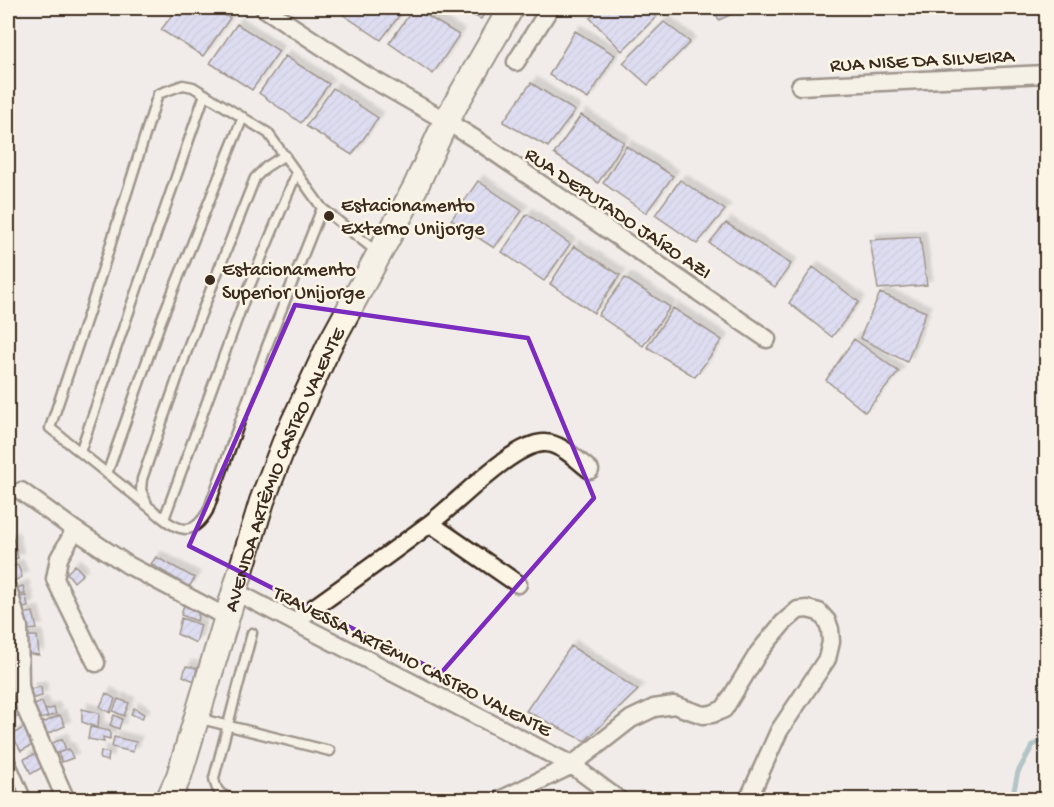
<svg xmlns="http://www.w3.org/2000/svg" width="1054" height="807" font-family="'Gochi Hand',sans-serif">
<defs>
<pattern id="building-hatch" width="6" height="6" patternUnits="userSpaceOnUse" patternTransform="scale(1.5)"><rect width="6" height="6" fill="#c6c7f9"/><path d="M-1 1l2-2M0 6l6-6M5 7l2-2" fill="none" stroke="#ababd5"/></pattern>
<filter id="shadow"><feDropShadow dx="5.5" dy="-5.5" stdDeviation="1.5" flood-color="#0004"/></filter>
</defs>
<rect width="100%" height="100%" fill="#f1ece9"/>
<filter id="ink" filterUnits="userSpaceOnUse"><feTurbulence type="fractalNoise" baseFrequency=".0167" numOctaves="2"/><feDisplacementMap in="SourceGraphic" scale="12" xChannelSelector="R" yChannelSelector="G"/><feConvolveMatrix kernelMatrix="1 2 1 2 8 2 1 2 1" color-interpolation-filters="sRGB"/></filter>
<g filter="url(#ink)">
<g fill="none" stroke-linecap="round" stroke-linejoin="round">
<path stroke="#6b9199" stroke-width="5" d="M 1021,800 L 1014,790 L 1018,772 L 1033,745 L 1046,739"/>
</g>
<path fill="url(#building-hatch)" stroke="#3b2a1e" stroke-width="1.5" filter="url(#shadow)" d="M 177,8 L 211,8 L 230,18 L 203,56 L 161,30 Z
M 342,8 L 405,8 L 381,40 L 339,12 Z
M 414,8 L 459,35 L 433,74 L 389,43 Z
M 457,8 L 488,8 L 481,19 Z
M 601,8 L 647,8 L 656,17 L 622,51 L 590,18 Z
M 662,8 L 683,8 L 665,15 Z
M 713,8 L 745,8 L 719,20 Z
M 664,22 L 690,42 L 648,85 L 623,63 Z
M 237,24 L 279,51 L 252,90 L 210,63 Z
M 575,31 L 615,55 L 588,99 L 549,75 Z
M 285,56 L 329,84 L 301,123 L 259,93 Z
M 531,83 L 575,111 L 548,147 L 503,122 Z
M 333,88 L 378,118 L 352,155 L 306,126 Z
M 581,115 L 624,142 L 598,183 L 554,154 Z
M 626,146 L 673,176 L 646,213 L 603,183 Z
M 680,180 L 725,210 L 697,244 L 655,215 Z
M 478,181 L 522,211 L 494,248 L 451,220 Z
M 527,214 L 570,244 L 544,281 L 502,252 Z
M 726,223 L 791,264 L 775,287 L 709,243 Z
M 920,237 L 927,285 L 878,289 L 870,240 Z
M 574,246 L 620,275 L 594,313 L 550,284 Z
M 813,267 L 859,302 L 832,337 L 789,303 Z
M 625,278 L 670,307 L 643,346 L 598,315 Z
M 880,293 L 926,312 L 907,362 L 860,338 Z
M 673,308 L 722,340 L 695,377 L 647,347 Z
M 854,339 L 899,372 L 865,412 L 826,380 Z
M 13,538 L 18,558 L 8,561 L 8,539 Z
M 88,544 L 102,553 L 99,559 L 86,549 Z
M 156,557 L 195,578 L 189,587 L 151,564 Z
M 18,565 L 22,577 L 12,582 L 8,568 Z
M 75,565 L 83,574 L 74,582 L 67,573 Z
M 23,586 L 25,594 L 13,595 L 13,589 Z
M 26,596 L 28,607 L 19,609 L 15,597 Z
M 185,601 L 200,606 L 197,621 L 181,615 Z
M 33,612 L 37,629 L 26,630 L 22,614 Z
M 181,618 L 201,625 L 196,643 L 177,634 Z
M 8,633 L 16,633 L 15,643 L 8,643 Z
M 24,636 L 37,636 L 39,655 L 26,653 Z
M 571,646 L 638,690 L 585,741 L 526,711 Z
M 186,666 L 197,668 L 194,681 L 183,676 Z
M 41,687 L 42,696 L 31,699 L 30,689 Z
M 106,693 L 115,699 L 110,713 L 100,707 Z
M 118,699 L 129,703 L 124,716 L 113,711 Z
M 15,702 L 20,715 L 8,720 L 8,706 Z
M 42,702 L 48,717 L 39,719 L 34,705 Z
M 54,708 L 56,714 L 48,717 L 45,710 Z
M 134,708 L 144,714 L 142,719 L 131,714 Z
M 82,709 L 99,713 L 98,728 L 82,722 Z
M 60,715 L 65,726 L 47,734 L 43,723 Z
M 114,715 L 122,719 L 119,729 L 110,725 Z
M 26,726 L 33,745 L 21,751 L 12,735 Z
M 90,727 L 110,731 L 110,739 L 103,737 L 104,742 L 88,739 Z
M 114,737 L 136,742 L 133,752 L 112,747 Z
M 62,739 L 66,750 L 55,754 L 50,744 Z
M 69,749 L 73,758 L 62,762 L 58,753 Z
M 101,751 L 109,753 L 108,761 L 100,759 Z
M 40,752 L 46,765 L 31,774 L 24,759 Z"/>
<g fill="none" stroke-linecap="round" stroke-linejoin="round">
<g stroke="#3b2a1e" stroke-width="13">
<path id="lane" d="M 297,172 L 246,295 L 164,519 L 50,428 L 94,297 L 158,94 L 183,85 L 193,87 L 268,133 L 322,208 L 377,252
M 80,452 L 205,94
M 107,474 L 161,321 L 243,117
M 147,504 L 141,490 L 142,479 L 190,342 L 255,178 L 266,167 L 285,155
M 161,517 C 181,533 194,535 208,511 L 267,346 L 322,208
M 197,718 L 330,751
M 8,756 L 27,800
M 236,800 C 222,796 216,793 214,778 L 252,633"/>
</g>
<g stroke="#3b2a1e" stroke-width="21">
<path id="street" d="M 264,8 L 367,76 L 446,121 L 475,139 L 767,339
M 516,62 L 550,8
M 800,86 L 1046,74
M 21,491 L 75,530 L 128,565 L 228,618
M 431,524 L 518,584
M 75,530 L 59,558 L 55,579 L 96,663
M 8,589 L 19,627 L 20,686 L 25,707 L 66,800
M 236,592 L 572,765 L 619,800
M 294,622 C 339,590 384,558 428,525 C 456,505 510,445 543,443 C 560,442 577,460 590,470
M 500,800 L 572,765 L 631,719 L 654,708 L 674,705 L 703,715 L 712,714 L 724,709 L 759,652 L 783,623 L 798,610 L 807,609 L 819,612 L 827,621 L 830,629 L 831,642 L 827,659 L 779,731 L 748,800"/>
</g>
<g stroke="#3b2a1e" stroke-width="28">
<g id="secondary">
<path id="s1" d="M 168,800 L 179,776 L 262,501 L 288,434 L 329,346 L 415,188 L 446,121 L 511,8"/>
</g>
</g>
<use href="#lane" stroke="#fcf5e5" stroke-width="8"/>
<use href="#street" stroke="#fcf5e5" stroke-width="16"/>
<use href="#secondary" stroke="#fcf5e5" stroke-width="24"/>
</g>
</g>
<path d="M0 0H1054V807H0ZM 295,305 L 528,338 L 594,498 L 441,673 L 189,546 Z" fill="#f1ece9" fill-opacity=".55" fill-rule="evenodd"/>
<path fill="none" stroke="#7b2cbf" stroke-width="4.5" stroke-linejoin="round" d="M 295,305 L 528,338 L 594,498 L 441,673 L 189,546 Z"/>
<g fill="#3b2a1e" stroke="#fcf5e5" stroke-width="2">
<circle cx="329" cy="216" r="6"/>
<circle cx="210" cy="280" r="6"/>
</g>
<g text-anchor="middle" stroke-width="5" stroke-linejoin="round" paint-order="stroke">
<g font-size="20" fill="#3b2a1e" stroke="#fcf5e5">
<text transform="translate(922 59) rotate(-3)" y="7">RUA NISE DA SILVEIRA</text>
<text transform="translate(619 212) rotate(34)" y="7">RUA DEPUTADO JAÍRO AZI</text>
<text dy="7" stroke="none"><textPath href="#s1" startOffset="351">AVENIDA ARTÊMIO CASTRO VALENTE</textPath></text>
<text transform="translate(413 660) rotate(27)" y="7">TRAVESSA ARTÊMIO CASTRO VALENTE</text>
</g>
<g font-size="20" fill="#3b2a1e" stroke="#fcf5e5" text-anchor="start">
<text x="341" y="211">Estacionamento<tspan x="341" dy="23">Externo Unijorge</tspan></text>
<text x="222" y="275">Estacionamento<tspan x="222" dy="23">Superior Unijorge</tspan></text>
</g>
</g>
<rect width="1054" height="807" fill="none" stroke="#fcf5e5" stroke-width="30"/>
<rect x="15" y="15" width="1024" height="777" fill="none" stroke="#3b2a1e" stroke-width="2" filter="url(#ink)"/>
</svg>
